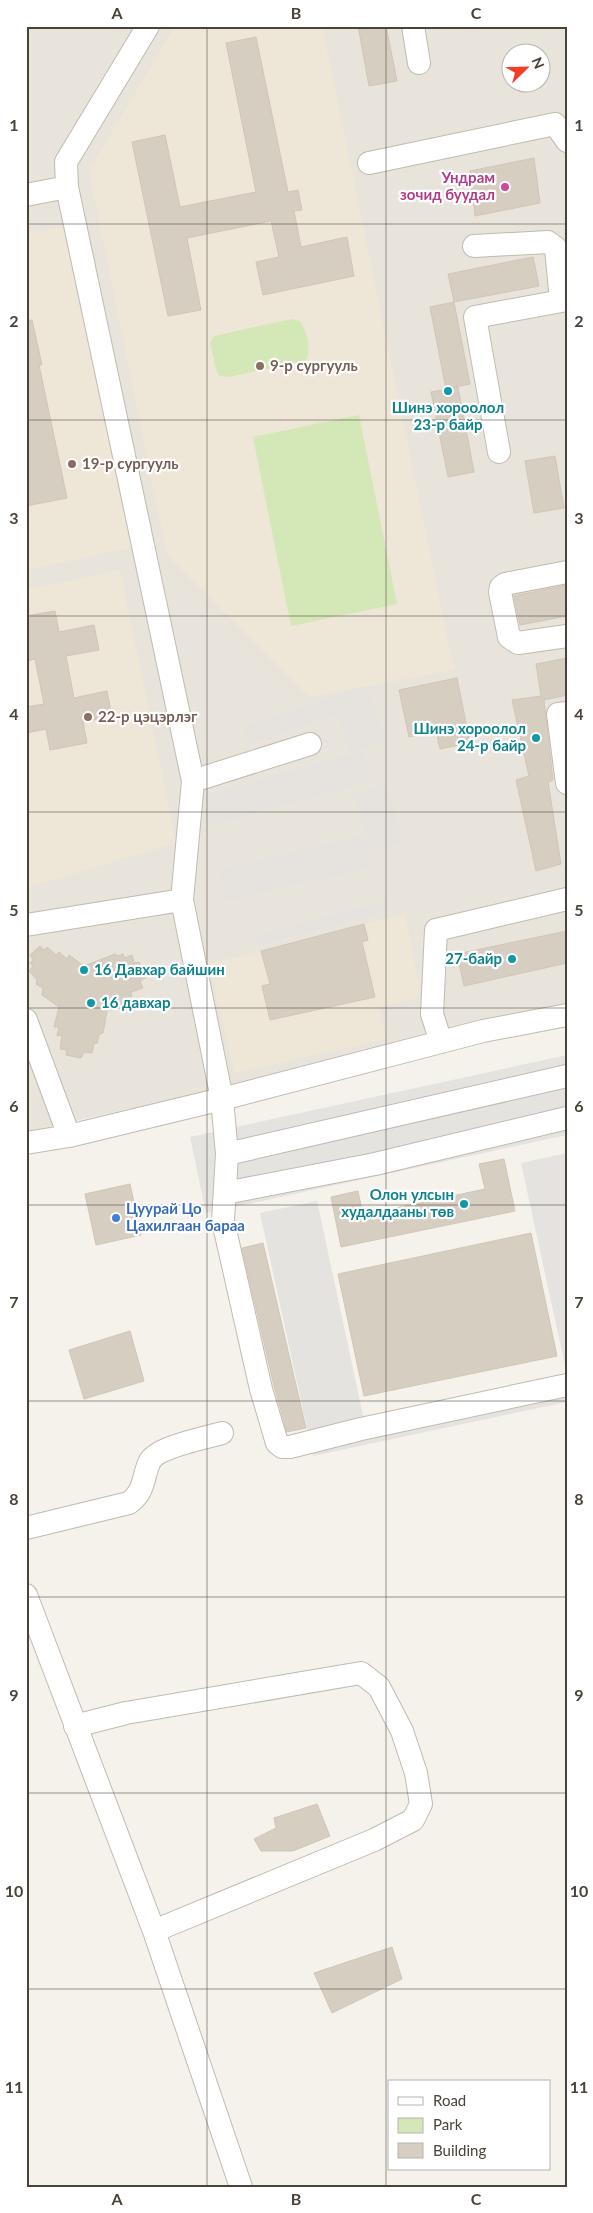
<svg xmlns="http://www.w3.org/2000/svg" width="593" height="2213" font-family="Lato,sans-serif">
<rect width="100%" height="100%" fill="#f5f2ec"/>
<path fill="#e9e4db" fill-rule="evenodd" d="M 26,26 L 567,26 L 567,1011 L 26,1132 ZM 510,52 L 540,52 L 540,82 L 510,82 Z"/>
<path fill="#e6e2dd" d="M 367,685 L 385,741 L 351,753 L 338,715 L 249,745 L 243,727 Z
M 363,751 L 372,781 L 209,826 L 201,796 Z
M 386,784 L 404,843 L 373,852 L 354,794 Z
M 364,835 L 372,867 L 226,901 L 219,870 Z
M 386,901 L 388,911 L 259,946 L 256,935 Z"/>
<path fill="#eee6d7" d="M 175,26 L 322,26 L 454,670 L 309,697 L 167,555 L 89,171 Z
M 67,226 L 134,547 L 26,570 L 26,234 Z
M 120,570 L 176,843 L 26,888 L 26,590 Z
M 405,914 L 422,997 L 380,1007 L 386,1039 L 234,1073 L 209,964 Z"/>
<path fill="#d4e7b7" d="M 292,319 L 300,321 C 306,330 313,352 305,361 L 228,377 L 220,376 L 217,373 L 210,343 L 214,336 Z
M 359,415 L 397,604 L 291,626 L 253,437 Z"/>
<path fill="#e5e3e0" d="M 567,1055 L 567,1135 L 206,1213 L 190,1137 Z
M 567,1153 L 567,1375 L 521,1163 Z
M 317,1201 L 364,1420 L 567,1376 L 567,1402 L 313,1456 L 260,1213 Z"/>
<path fill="#d7cec2" stroke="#d1c5b5" d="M 358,26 L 386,26 L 397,81 L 369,86 Z
M 256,37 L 288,192 L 298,190 L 302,210 L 294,211 L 301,247 L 347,237 L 354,276 L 263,295 L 256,262 L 279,257 L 271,221 L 187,238 L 201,310 L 168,316 L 132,142 L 165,135 L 180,207 L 256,192 L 226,43 Z
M 534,158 L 540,203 L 475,216 L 470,171 Z
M 533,257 L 539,286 L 454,302 L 448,274 Z
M 454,302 L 470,384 L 446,389 L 430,307 Z
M 32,320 L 42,365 L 39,365 L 67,498 L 26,506 L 26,321 Z
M 458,387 L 474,472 L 448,477 L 431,392 Z
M 555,456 L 564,508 L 534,513 L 525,461 Z
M 567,585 L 567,616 L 520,625 L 514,596 Z
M 55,611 L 59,632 L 94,625 L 99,650 L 66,656 L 74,698 L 107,691 L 112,716 L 83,722 L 87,743 L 50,750 L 46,729 L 26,733 L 26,707 L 44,704 L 35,659 L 26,661 L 26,639 L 29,639 L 26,616 Z
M 567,658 L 567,695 L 544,700 L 553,780 L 548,782 L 561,864 L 536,871 L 516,780 L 529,776 L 512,700 L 541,696 L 536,664 Z
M 457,678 L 470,743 L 440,749 L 436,731 L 409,737 L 399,690 Z
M 364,924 L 368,940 L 362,942 L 375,997 L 270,1020 L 262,986 L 270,984 L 261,951 Z
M 567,931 L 567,963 L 464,986 L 457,954 Z
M 40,946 L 44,950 L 47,947 L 56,955 L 59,952 L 67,959 L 69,955 L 84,966 L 115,954 L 118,956 L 123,954 L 125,958 L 132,955 L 134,963 L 139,962 L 145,978 L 140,981 L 143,988 L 131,992 L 132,996 L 124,1000 L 125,1004 L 107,1011 L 103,1033 L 99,1035 L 97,1043 L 94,1044 L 92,1053 L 84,1052 L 81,1058 L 66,1055 L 67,1050 L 60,1049 L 62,1035 L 57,1036 L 59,1027 L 54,1027 L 59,1007 L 42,995 L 43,988 L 36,984 L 37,980 L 29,971 L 33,966 L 30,963 L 33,960 L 30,955 Z
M 504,1159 L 515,1211 L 341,1247 L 331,1197 L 358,1191 L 363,1215 L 485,1189 L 479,1164 Z
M 130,1184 L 141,1235 L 96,1245 L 85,1194 Z
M 531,1233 L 557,1356 L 364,1396 L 338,1274 Z
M 263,1243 L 306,1428 L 287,1432 L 274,1386 L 242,1248 Z
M 130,1331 L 144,1381 L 84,1399 L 69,1350 Z
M 317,1804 L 330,1836 L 293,1851 L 261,1851 L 254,1839 L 276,1828 L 274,1818 Z
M 392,1947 L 402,1979 L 332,2013 L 314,1973 Z"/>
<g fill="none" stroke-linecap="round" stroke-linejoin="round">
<g stroke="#c1baaf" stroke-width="24">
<path id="minor" d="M 413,26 L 419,63
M 369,163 L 555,124 L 567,141
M 67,187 L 66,162 L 148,26
M 26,195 L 67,187 L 193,781
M 474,246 L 548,242 L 556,248 L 561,301
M 499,452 L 475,317 L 567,300
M 567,572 L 505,584 L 501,587 L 500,592 L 509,637 L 518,643 L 567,636
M 567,713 L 558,714 L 567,783
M 310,744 L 193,781 L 182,900 L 222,1099 L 227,1154 L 223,1221 L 261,1389 L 277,1443 L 282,1447 L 290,1447 L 361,1429 L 567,1385
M 26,925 L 182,900
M 26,1020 L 69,1136
M 441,1042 L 432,1014 L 436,930 L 567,899
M 26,1143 L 69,1136 L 222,1099 L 483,1031 L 567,1015
M 227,1154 L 567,1076
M 225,1193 L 375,1164 L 567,1118
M 26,1528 L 129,1503 C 145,1491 142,1480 149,1463 C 155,1447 206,1438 222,1433
M 26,1595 L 154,1931 L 241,2187
M 75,1726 L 126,1713 L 361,1673 L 379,1687 L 402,1731 L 416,1773 L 421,1804 L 413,1820 L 374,1840 L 154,1931"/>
</g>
<use href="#minor" stroke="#fff" stroke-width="22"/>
</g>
<path fill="none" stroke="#4a433a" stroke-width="1" stroke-opacity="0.55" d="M 207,26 L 207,2187M 386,26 L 386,2187M 26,224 L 567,224M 26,420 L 567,420M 26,616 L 567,616M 26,812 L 567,812M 26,1008 L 567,1008M 26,1205 L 567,1205M 26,1401 L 567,1401M 26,1597 L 567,1597M 26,1793 L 567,1793M 26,1989 L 567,1989"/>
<circle fill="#d1479c" stroke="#fff" stroke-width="2" cx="505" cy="187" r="5"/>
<g fill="#8d6e63" stroke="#fff" stroke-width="2">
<circle cx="260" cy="366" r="5"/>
<circle cx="72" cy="464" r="5"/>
<circle cx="88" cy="717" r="5"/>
</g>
<g fill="#0f9aa8" stroke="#fff" stroke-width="2">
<circle cx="448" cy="391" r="5"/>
<circle cx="536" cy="738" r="5"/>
<circle cx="512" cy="959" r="5"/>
<circle cx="84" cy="970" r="5"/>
<circle cx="91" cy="1003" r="5"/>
<circle cx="464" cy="1204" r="5"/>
</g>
<circle fill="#3f7fe0" stroke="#fff" stroke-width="2" cx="116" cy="1218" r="5"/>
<g text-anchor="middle" stroke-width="4.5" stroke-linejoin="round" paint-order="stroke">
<g font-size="15" font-weight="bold" fill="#b23c85" stroke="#fff" text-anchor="end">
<text x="495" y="183">Ундрам<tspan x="495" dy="17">зочид буудал</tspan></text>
</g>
<g font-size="15" font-weight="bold" fill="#785e54" stroke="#fff" text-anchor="start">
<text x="270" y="371">9-р сургууль</text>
<text x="82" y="469">19-р сургууль</text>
<text x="98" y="722">22-р цэцэрлэг</text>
</g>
<g font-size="15" font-weight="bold" fill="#0d838f" stroke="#fff" text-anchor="end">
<text x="448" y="413" text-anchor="middle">Шинэ хороолол<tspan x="448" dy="17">23-р байр</tspan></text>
<text x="526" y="734">Шинэ хороолол<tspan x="526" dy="17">24-р байр</tspan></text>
<text x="502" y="964">27-байр</text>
<text x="94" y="975" text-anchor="start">16 Давхар байшин</text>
<text x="101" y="1008" text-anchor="start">16 давхар</text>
<text x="454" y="1200">Олон улсын<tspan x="454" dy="17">худалдааны төв</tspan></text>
</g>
<g font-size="15" font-weight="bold" fill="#366cbe" stroke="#fff" text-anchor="start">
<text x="126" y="1214">Цуурай Цо<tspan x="126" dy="17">Цахилгаан бараа</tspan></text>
</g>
</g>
<rect width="593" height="2213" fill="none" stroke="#ffffff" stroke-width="55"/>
<rect x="388" y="2080" width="162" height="90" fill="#ffffff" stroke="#b7b4b0"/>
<rect x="398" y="2097" width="25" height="8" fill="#ffffff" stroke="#b7b4b0"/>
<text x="433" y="2106" font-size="15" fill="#4a433a">Road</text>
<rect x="398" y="2118" width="25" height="15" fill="#d4e7b7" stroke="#b7b4b0"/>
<text x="433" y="2130" font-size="15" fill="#4a433a">Park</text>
<rect x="398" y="2143" width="25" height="15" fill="#d7cec2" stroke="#b7b4b0"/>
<text x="433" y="2156" font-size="15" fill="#4a433a">Building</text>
<g transform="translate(526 68) rotate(67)"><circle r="24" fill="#ffffff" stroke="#b7b4b0"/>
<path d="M0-4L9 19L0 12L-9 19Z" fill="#f23d27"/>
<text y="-8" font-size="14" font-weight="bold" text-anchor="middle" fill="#4a433a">N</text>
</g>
<rect x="28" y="28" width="538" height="2158" fill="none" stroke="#4a433a" stroke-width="2"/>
<g font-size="16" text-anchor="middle" font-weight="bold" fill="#4a433a">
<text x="117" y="19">A</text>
<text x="296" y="19">B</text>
<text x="476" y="19">C</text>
<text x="14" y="131">1</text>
<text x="579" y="131">1</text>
<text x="14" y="327">2</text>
<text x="579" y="327">2</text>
<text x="14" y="524">3</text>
<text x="579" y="524">3</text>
<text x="14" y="720">4</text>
<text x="579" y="720">4</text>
<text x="14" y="916">5</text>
<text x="579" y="916">5</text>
<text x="14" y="1112">6</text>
<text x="579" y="1112">6</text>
<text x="14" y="1308">7</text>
<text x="579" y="1308">7</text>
<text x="14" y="1505">8</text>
<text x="579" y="1505">8</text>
<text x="14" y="1701">9</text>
<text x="579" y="1701">9</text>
<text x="14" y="1897">10</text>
<text x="579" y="1897">10</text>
<text x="14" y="2093">11</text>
<text x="579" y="2093">11</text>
<text x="117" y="2205">A</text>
<text x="296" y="2205">B</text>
<text x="476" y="2205">C</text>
</g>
</svg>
